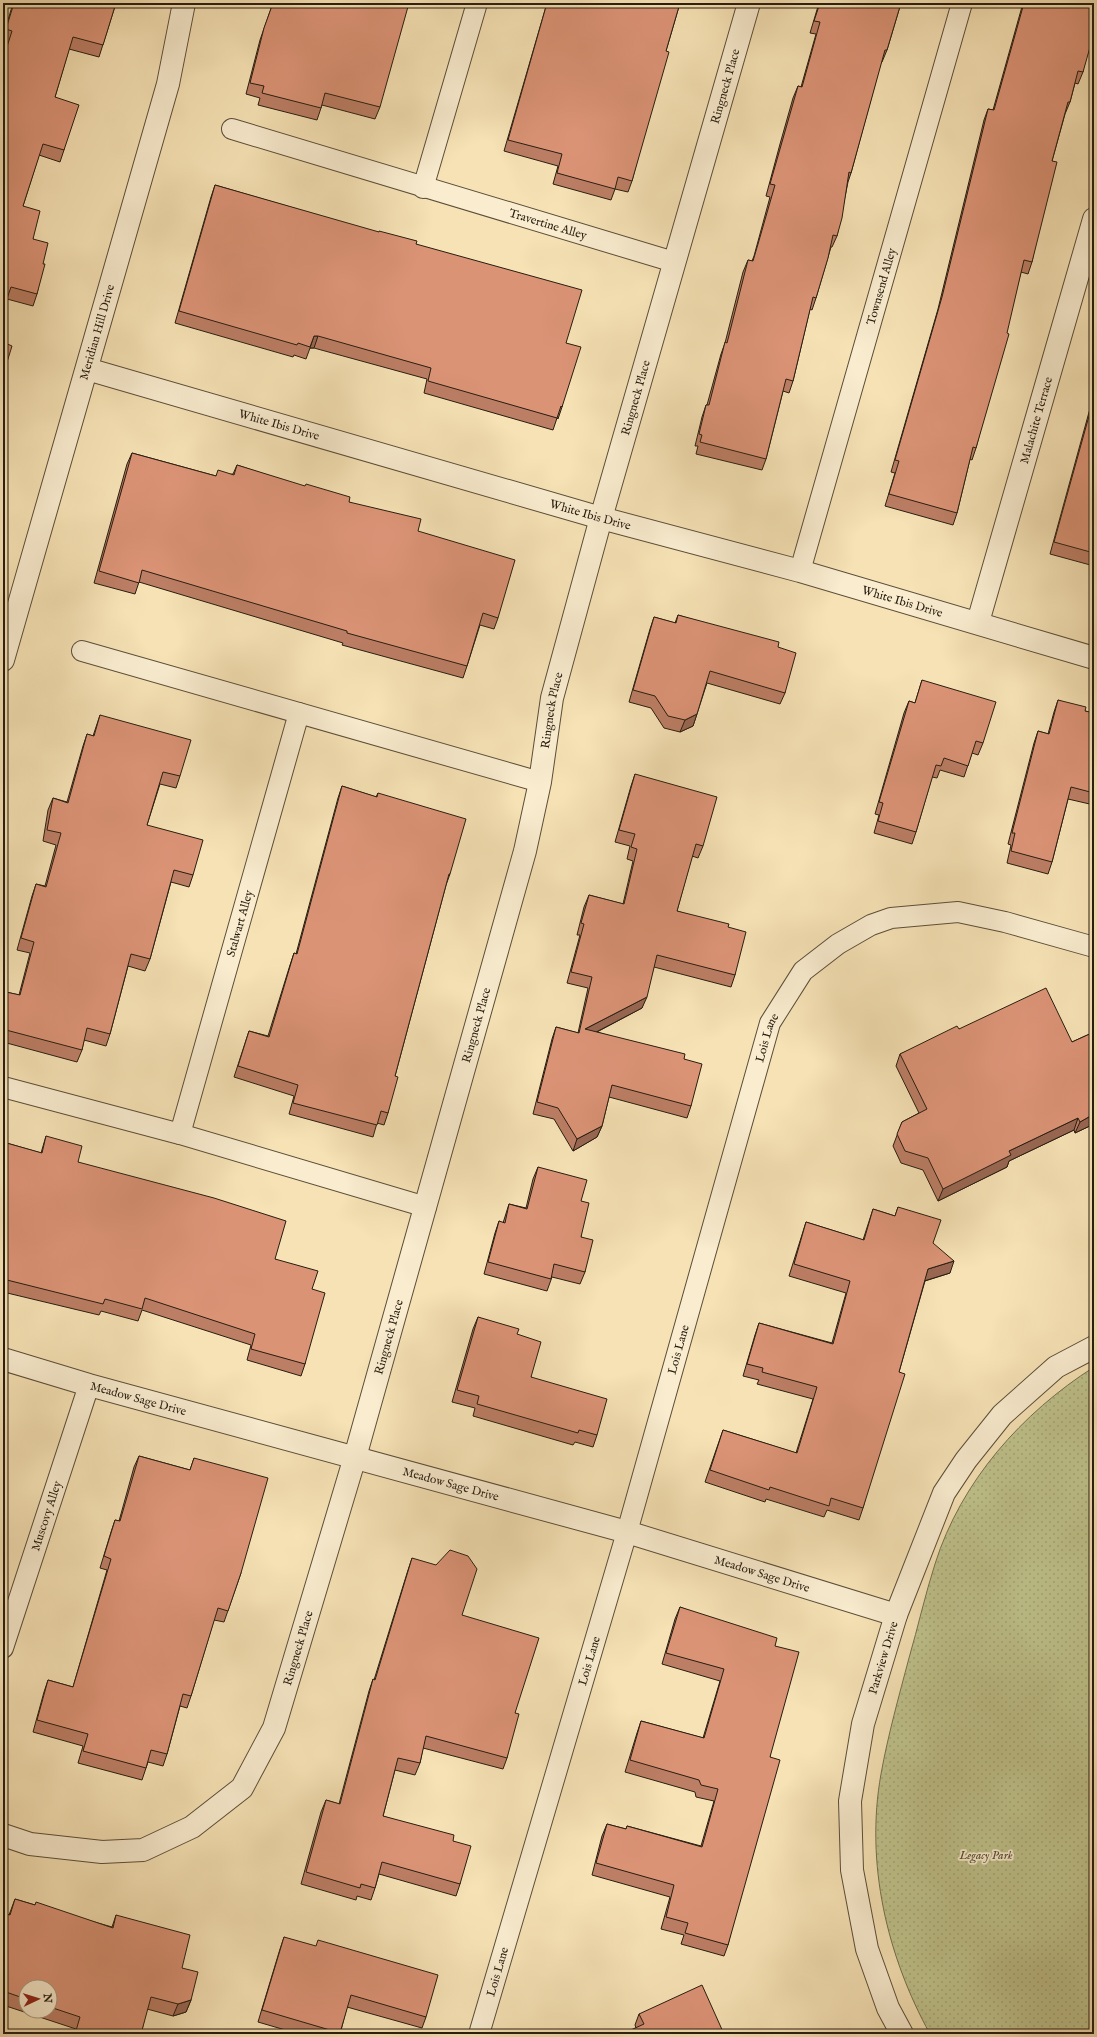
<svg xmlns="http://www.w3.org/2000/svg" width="1097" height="2037" font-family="'IM FELL English',serif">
<defs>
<pattern id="green-dots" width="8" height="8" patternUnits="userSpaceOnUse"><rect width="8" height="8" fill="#bfc28c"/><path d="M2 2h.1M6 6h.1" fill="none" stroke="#a4a678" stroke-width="1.8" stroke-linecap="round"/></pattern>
</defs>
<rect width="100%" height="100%" fill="#f6e2b5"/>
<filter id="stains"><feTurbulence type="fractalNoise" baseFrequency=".005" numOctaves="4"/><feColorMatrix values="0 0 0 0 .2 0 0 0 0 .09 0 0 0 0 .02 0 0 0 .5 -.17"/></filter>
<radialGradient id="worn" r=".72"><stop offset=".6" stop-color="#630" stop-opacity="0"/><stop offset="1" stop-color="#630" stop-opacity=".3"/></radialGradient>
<path fill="url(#green-dots)" stroke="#73704e" d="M 1094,1367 L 1094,2034 L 930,2034 C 887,1956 865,1863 881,1774 C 888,1735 899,1696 909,1658 C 918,1627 925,1595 935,1564 C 961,1481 1022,1413 1094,1367 Z"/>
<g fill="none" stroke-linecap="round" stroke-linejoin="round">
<g stroke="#5b4e39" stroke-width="22">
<g id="service">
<path id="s1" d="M 232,129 L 674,262"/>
<path d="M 423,188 L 477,3"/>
<path id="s2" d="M 800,571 L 962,3"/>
<path d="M 82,651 L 540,782"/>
<path d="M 3,1087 L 180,1134 L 426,1207"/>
<path id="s3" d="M 180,1134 L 299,713"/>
<path id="s4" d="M 3,1648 L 89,1385"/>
<path id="s5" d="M 479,2034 L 627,1532 L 770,1023 L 803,971 L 838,944 L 871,925 L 891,918 L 958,912 L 1005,922 L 1094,947"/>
</g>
</g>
<g stroke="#5b4e39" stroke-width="24">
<g id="minor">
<path id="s6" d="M 87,369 L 601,518 L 800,571 L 1094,658"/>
<path id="s7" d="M 978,622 L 1094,219"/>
<path id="s8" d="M 3,660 L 168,84 L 184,3"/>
<path id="s9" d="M 3,1359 L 89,1385 L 627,1532 L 896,1615"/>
<path id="s10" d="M 3,1835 L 30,1844 L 102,1852 L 143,1850 L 192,1827 L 242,1788 L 274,1728 L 355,1457 L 525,851 L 540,782 L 552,698 L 601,518 L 749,3"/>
<path id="s11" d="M 902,2034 L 888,2008 L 867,1949 L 852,1870 L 850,1801 L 863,1724 L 896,1615 L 944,1493 L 966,1460 L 1002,1415 L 1056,1367 L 1094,1347"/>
</g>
</g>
<use href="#service" stroke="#f9eccf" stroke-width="20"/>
<use href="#minor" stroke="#f9eccf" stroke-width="22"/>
</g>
<path fill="#bc7e65" stroke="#271d10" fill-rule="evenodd" d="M 13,3 L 116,3 L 99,57 L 69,49 L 55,97 L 64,150 L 60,162 L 39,155 L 23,206 L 33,239 L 43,264 L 37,294 L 33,306 L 7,299 L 3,310 L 3,58 L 8,43 L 3,42 L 3,37 Z
M 273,3 L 380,107 L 375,119 L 322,105 L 317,120 L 258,105 L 260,98 L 246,94 L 260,40 Z
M 547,3 L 680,3 L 666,51 L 632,181 L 628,192 L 615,189 L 611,200 L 553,184 L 558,166 L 504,151 Z
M 819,3 L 901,3 L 887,50 L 882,62 L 881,62 L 851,173 L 848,182 L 837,236 L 832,247 L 831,247 L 816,298 L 812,310 L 810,309 L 793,381 L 789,393 L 783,391 L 766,459 L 762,470 L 696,454 L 698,446 L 695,446 L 702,417 L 706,405 L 707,405 L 721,354 L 725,343 L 743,272 L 748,260 L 752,261 L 754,256 L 770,197 L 766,196 L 780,144 L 793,98 L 798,86 L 801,87 L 816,34 L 810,33 Z
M 1023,3 L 1094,3 L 1083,72 L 1078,84 L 1075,83 L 1070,102 L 1065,114 L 1052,161 L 1032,262 L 1028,274 L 1021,272 L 976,448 L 972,460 L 970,459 L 957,513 L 953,525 L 885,506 L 895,473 L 891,472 L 938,309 L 984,120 L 988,109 L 993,110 Z
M 215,185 L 416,244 L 566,343 L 562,407 L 558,419 L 557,418 L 553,430 L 424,393 L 427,379 L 314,348 L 310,348 L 306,359 L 294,355 L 293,357 L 175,323 L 211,197 Z
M 1094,394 L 1094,566 L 1050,554 Z
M 132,453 L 216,476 L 233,474 L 237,465 L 349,502 L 418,531 L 498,618 L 494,629 L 480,625 L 467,666 L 463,678 L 342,645 L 343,643 L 139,582 L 135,594 L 94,583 L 127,464 Z
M 678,615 L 778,647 L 785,693 L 780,704 L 707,683 L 693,726 L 680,732 L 664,728 L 651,708 L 629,702 L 650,629 L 654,617 L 675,623 Z
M 922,680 L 983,743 L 978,755 L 972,753 L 964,777 L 940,770 L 937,778 L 932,777 L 916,832 L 912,844 L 874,833 L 879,815 L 875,814 L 904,713 L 909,701 L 915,703 Z
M 1058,700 L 1085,711 L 1094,713 L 1094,805 L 1068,799 L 1052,862 L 1048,874 L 1007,863 L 1011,845 L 1008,844 L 1034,743 L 1038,731 L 1048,734 L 1054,712 Z
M 100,715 L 180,776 L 176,788 L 160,784 L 147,825 L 193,875 L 189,887 L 171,882 L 150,959 L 145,971 L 128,966 L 110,1034 L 106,1046 L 84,1040 L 82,1050 L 77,1062 L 3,1042 L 3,1000 L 6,992 L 19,995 L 30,953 L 17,950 L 32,896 L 36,884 L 45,886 L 56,845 L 43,841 L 48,810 L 53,798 L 67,802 L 83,746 L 87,734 L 93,736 Z
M 635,774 L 703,846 L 698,858 L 692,856 L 677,911 L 728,927 L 735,975 L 731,987 L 654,967 L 642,1008 L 597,1032 L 684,1059 L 691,1106 L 687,1118 L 609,1097 L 602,1126 L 597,1137 L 573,1151 L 554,1119 L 533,1114 L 552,1039 L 556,1027 L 578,1033 L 588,988 L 567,983 L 580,935 L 577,935 L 584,907 L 589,895 L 623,904 L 633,861 L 627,859 L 630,846 L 615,842 L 631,786 Z
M 342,786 L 376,797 L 378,793 L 450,874 L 446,885 L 395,1076 L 388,1113 L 384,1125 L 377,1123 L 373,1137 L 289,1114 L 294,1096 L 234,1077 L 249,1031 L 268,1036 L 290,965 L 294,953 L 296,954 L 338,798 Z
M 959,1029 L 1072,1042 L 1094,1032 L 1094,1124 L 1075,1133 L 1074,1130 L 1009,1161 L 1007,1167 L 938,1201 L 923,1170 L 901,1163 L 893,1146 L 902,1122 L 919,1113 L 896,1066 L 900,1054 Z
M 46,1136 L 78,1162 L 275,1259 L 312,1289 L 305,1364 L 301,1376 L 247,1360 L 251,1345 L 142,1310 L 138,1321 L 101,1311 L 99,1315 L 3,1292 L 3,1142 L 41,1153 Z
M 538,1167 L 581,1201 L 581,1237 L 585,1272 L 580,1284 L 552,1277 L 547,1291 L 484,1274 L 495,1233 L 499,1221 L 503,1223 L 509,1204 L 526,1208 L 533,1179 Z
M 898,1207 L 933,1243 L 950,1273 L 925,1281 L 899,1372 L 863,1508 L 859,1520 L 827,1510 L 824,1517 L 766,1499 L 765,1502 L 705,1482 L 723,1430 L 796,1453 L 813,1399 L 757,1384 L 759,1380 L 743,1376 L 755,1335 L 759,1323 L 832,1343 L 846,1293 L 789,1276 L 806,1222 L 863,1240 L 873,1209 L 895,1216 Z
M 478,1317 L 517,1334 L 531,1377 L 597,1435 L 593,1447 L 575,1442 L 573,1445 L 473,1416 L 475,1408 L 452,1402 L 473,1329 Z
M 139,1456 L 190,1470 L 194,1458 L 241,1573 L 224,1622 L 214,1620 L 191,1696 L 187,1708 L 180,1706 L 167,1754 L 163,1766 L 148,1762 L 142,1780 L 78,1763 L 83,1746 L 33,1732 L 44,1692 L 48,1680 L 73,1687 L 107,1570 L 100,1568 L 111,1532 L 115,1520 L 119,1521 L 134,1467 Z
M 412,1558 L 462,1615 L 515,1713 L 507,1758 L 503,1769 L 423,1748 L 420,1763 L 415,1775 L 395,1770 L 383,1816 L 453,1841 L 460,1884 L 456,1896 L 379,1874 L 375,1888 L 371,1900 L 357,1896 L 356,1900 L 301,1884 L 321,1812 L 326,1800 L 339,1804 L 369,1691 L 373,1679 L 374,1680 L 408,1570 Z
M 680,1607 L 775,1646 L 770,1757 L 728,1945 L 724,1956 L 681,1944 L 684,1935 L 661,1929 L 670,1897 L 592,1875 L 602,1836 L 607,1824 L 626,1829 L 627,1826 L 701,1846 L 714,1801 L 696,1797 L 695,1792 L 625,1772 L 637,1733 L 641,1721 L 703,1738 L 720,1681 L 662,1664 L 675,1619 Z
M 15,1899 L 35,1905 L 112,1927 L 116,1915 L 182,1968 L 191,2000 L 186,2012 L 173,2016 L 147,2009 L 141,2034 L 74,2034 L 76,2029 L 3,2005 L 3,1913 L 9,1915 ZM 26,1987 L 50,1987 L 50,2011 L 26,2011 Z
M 284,1937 L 426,2017 L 422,2028 L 347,2007 L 340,2034 L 299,2034 L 258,2022 L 280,1949 Z
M 639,2014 L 724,2034 L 636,2028 L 635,2025 Z"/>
<path fill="#996753" stroke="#271d10" d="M 314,336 L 318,336 L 314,348 L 310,348 Z
M 697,714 L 693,726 L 680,732 L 685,720 Z
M 647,997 L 642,1008 L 581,1040 L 585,1029 Z
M 1094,1114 L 1094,1124 L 1075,1133 L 1080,1122 Z
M 1078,1118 L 1074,1130 L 1009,1161 L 1007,1167 L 938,1201 L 943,1189 L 1009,1151 Z
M 602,1126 L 597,1137 L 573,1151 L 577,1139 Z
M 954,1261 L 950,1273 L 924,1281 L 928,1269 Z
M 191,2000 L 186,2012 L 173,2016 L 178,2004 Z"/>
<path fill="#db9376" stroke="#271d10" d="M 14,3 L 116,3 L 103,45 L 73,37 L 55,97 L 79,105 L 64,150 L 43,144 L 23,206 L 40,211 L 33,239 L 48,243 L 43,264 L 45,264 L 37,294 L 11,287 L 3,310 L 3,59 L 12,31 L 6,29 Z
M 273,3 L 409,3 L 380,107 L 325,93 L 321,108 L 262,93 L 264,86 L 250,83 L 264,28 Z
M 547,3 L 680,3 L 666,51 L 669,52 L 632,181 L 618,177 L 615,189 L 557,173 L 562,154 L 508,140 Z
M 820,3 L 901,3 L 887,50 L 885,50 L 851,173 L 849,172 L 842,218 L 837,236 L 833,235 L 828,258 L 816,298 L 813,297 L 793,381 L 786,379 L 766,459 L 700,442 L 702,435 L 699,434 L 706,405 L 709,405 L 725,342 L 727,343 L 748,260 L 753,261 L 758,244 L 775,185 L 770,184 L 798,86 L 802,87 L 820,22 L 814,21 Z
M 1024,3 L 1094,3 L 1094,33 L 1083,72 L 1078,71 L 1070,102 L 1068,102 L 1052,161 L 1057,162 L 1032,262 L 1024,260 L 1007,333 L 1009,334 L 976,448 L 973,447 L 957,513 L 889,494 L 899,461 L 895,460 L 942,297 L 988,109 L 994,110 Z
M 215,185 L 379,232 L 379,231 L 417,241 L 416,244 L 582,290 L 566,343 L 581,347 L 562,407 L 561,406 L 557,418 L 428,381 L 431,368 L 318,336 L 314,336 L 310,347 L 298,343 L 297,345 L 179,311 Z
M 3,342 L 12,346 L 3,375 Z
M 1094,398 L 1094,553 L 1054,542 Z
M 132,453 L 216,476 L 218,470 L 234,475 L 237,465 L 305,486 L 306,484 L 350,497 L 349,502 L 421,519 L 418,531 L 515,560 L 498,618 L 483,613 L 467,666 L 347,633 L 347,631 L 142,570 L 139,583 L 99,571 Z
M 678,615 L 779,642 L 778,647 L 796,653 L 785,693 L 710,671 L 697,714 L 685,720 L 668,716 L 655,696 L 633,690 L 654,617 L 676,623 Z
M 922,680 L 996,702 L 983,743 L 976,741 L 968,766 L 944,758 L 941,766 L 936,765 L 916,832 L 878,821 L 883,803 L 879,802 L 909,701 L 915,703 Z
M 1058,700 L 1086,707 L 1085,711 L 1094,713 L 1094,793 L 1071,787 L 1052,862 L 1011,851 L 1015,833 L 1012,833 L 1038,731 L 1049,734 Z
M 100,715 L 191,740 L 180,776 L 163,772 L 147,825 L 203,840 L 193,875 L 174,870 L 150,959 L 131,954 L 110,1034 L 87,1028 L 82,1050 L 6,1030 L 7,1025 L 3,1024 L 3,1003 L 6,992 L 20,995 L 34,942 L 21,938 L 36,884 L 46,887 L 61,833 L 47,830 L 53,798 L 68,803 L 87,734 L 94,736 Z
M 635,774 L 717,797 L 703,846 L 696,844 L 677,911 L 729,924 L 728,927 L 746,932 L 735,975 L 657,955 L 647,997 L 585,1029 L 685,1054 L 684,1059 L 702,1064 L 691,1106 L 612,1085 L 602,1126 L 577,1139 L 558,1108 L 537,1102 L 556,1027 L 579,1033 L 592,977 L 571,972 L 584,924 L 581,923 L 589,895 L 624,904 L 637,849 L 631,847 L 635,834 L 619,830 Z
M 342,786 L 377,797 L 378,793 L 466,819 L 450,874 L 449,874 L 395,1076 L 398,1077 L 388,1113 L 381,1111 L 377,1125 L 293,1103 L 298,1085 L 238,1066 L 249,1031 L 269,1037 L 294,953 L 297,954 Z
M 1046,988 L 1072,1042 L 1094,1032 L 1094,1114 L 1080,1122 L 1078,1118 L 1009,1151 L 1011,1155 L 943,1189 L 928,1158 L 905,1151 L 897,1134 L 902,1122 L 927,1109 L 900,1054 L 957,1026 L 959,1029 Z
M 46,1136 L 82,1146 L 78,1162 L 214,1198 L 286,1221 L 275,1259 L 318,1271 L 312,1289 L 325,1293 L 305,1364 L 251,1349 L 255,1334 L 145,1298 L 142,1309 L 105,1299 L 103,1304 L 3,1279 L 3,1142 L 42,1153 Z
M 538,1167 L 587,1180 L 581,1201 L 589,1203 L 581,1237 L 593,1240 L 585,1272 L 554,1264 L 551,1279 L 488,1262 L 499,1221 L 505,1223 L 509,1204 L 527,1209 Z
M 898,1207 L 941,1220 L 933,1243 L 954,1261 L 928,1269 L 899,1372 L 905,1374 L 863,1508 L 831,1498 L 829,1506 L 770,1487 L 769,1490 L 710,1470 L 723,1430 L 797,1453 L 817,1387 L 762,1372 L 763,1368 L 747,1364 L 759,1323 L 833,1344 L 850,1281 L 794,1264 L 806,1222 L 864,1240 L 873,1209 L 895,1216 Z
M 478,1317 L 519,1329 L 517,1334 L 541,1342 L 531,1377 L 607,1399 L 597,1435 L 579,1430 L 578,1433 L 477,1404 L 479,1396 L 457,1390 Z
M 139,1456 L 190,1470 L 194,1458 L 268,1478 L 241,1573 L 228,1611 L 218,1608 L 191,1696 L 183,1694 L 167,1754 L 151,1750 L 146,1768 L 83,1751 L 88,1734 L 37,1720 L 48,1680 L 73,1687 L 111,1559 L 104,1556 L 115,1520 L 120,1521 Z
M 450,1550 L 468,1556 L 477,1569 L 462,1615 L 539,1638 L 515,1713 L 519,1714 L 507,1758 L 426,1736 L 420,1763 L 398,1758 L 383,1816 L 454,1835 L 453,1841 L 471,1846 L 460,1884 L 382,1862 L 375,1888 L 361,1884 L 360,1888 L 306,1872 L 326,1800 L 340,1804 L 373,1679 L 375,1680 L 412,1558 L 436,1565 Z
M 680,1607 L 777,1638 L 775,1646 L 799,1652 L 770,1757 L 780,1760 L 728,1945 L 685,1933 L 688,1923 L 666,1917 L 674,1885 L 596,1863 L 607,1824 L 626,1829 L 627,1826 L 702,1847 L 718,1789 L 701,1785 L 699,1780 L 630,1760 L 641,1721 L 704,1738 L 724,1669 L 666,1653 Z
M 15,1899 L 35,1905 L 36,1902 L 113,1928 L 116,1915 L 190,1935 L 182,1968 L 198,1972 L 191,2000 L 178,2004 L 151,1997 L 141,2034 L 75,2034 L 80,2017 L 50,2007 L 50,1987 L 26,1987 L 26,1999 L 3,1991 L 3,1985 L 7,1975 L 3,1974 L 3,1913 L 10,1915 Z
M 284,1937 L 316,1946 L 318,1940 L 438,1975 L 426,2017 L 351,1995 L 340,2033 L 262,2010 Z
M 702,1985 L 724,2034 L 622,2034 L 644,2024 L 639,2014 Z"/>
<g text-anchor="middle" stroke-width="3.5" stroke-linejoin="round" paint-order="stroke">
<g font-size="12" fill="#271d10" stroke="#f9eccf">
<text dy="4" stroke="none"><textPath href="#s10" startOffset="2031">Ringneck Place</textPath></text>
<text dy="4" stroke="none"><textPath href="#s1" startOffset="330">Travertine Alley</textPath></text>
<text dy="4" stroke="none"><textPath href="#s2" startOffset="296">Townsend Alley</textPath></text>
<text dy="4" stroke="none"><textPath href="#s8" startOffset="341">Meridian Hill Drive</textPath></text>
<text dy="4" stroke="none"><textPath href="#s10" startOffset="1707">Ringneck Place</textPath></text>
<text dy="4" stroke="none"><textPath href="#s7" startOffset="210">Malachite Terrace</textPath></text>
<text dy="4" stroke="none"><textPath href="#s6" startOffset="200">White Ibis Drive</textPath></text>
<text dy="4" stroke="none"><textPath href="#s6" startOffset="524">White Ibis Drive</textPath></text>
<text dy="4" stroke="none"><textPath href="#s6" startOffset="848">White Ibis Drive</textPath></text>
<text dy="4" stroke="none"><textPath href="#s10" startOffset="1383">Ringneck Place</textPath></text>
<text dy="4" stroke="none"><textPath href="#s3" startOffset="219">Stalwart Alley</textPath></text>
<text dy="4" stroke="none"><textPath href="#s10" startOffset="1059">Ringneck Place</textPath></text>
<text dy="4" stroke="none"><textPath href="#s5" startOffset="1037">Lois Lane</textPath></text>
<text dy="4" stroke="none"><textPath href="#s10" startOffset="735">Ringneck Place</textPath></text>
<text dy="4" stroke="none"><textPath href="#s5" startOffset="713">Lois Lane</textPath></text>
<text dy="4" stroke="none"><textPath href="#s9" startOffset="141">Meadow Sage Drive</textPath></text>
<text dy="4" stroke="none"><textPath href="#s9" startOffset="465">Meadow Sage Drive</textPath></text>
<text dy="4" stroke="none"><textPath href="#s4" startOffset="139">Muscovy Alley</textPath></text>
<text dy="4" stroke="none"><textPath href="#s9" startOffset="789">Meadow Sage Drive</textPath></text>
<text dy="4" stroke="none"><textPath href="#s10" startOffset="411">Ringneck Place</textPath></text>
<text dy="4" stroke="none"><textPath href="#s11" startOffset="389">Parkview Drive</textPath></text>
<text dy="4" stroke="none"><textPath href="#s5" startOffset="389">Lois Lane</textPath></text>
<text dy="4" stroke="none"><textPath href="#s5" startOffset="65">Lois Lane</textPath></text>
</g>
<g font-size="12" font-style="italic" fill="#554f35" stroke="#f9eccf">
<text x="986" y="1859">Legacy Park</text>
</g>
</g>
<rect width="1097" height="2037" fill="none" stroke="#f6e2b5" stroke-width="16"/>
<rect x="4" y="4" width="1089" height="2029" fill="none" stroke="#271d10" stroke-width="2"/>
<rect x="8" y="8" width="1081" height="2021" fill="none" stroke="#271d10"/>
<g transform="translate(38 1999) rotate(86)"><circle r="19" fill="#f9eccf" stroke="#a59983"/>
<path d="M0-3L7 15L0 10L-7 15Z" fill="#8f2418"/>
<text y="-6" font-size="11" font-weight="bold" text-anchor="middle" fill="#271d10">N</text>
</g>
<rect width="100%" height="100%" filter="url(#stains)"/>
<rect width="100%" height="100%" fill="url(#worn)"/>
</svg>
